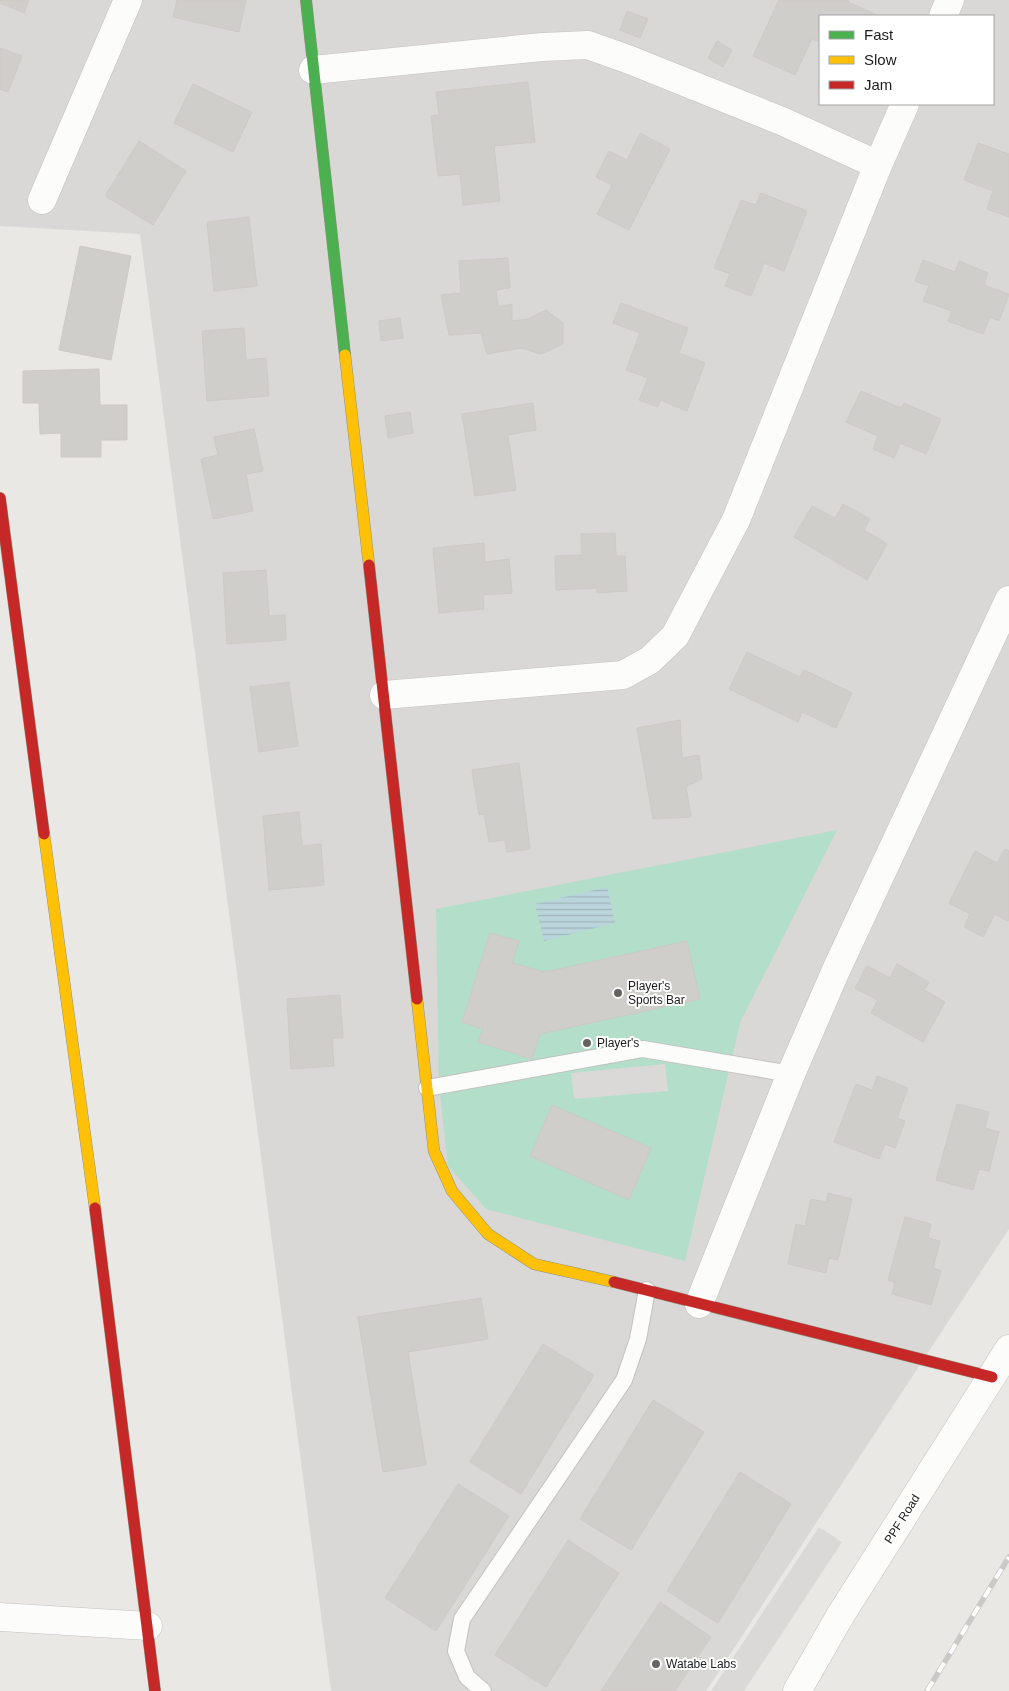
<svg xmlns="http://www.w3.org/2000/svg" width="1009" height="1691" font-family="Arial,sans-serif">
<defs>
<pattern id="water-rules" width="6" height="5" patternUnits="userSpaceOnUse" patternTransform="scale(1.25)"><rect width="6" height="5" fill="#bad5db"/><path d="M0 2.5h6" fill="none" stroke="#9fb6bb"/></pattern>
</defs>
<rect width="100%" height="100%" fill="#eae8e4"/>
<path fill="#d9d8d6" fill-rule="evenodd" d="M 0,0 L 1009,0 L 1009,1229 L 706,1691 L 331,1691 L 140,234 L 0,226 ZM 820,16 L 993,16 L 993,104 L 820,104 Z"/>
<path fill="#b2deca" d="M 837,830 L 740,1023 L 685,1261 L 486,1209 L 448,1166 L 439,1085 L 436,909 Z"/>
<path fill="#dad9d8" d="M 665,1064 L 668,1091 L 574,1099 L 571,1073 Z
M 819,1527 L 842,1542 L 744,1691 L 711,1691 Z"/>
<path fill="url(#water-rules)" d="M 607,887 L 615,923 L 544,941 L 535,904 Z"/>
<path fill="#d0cecb" stroke="#cdc9c6" d="M 0,0 L 29,0 L 24,13 L 0,3 Z
M 177,0 L 246,0 L 239,32 L 173,17 Z
M 779,0 L 849,0 L 848,2 L 877,15 L 820,16 L 820,42 L 812,39 L 795,75 L 753,56 Z
M 627,11 L 648,19 L 640,38 L 620,30 Z
M 717,41 L 732,50 L 723,67 L 708,58 Z
M 0,48 L 22,56 L 8,92 L 0,89 Z
M 528,82 L 535,142 L 494,146 L 500,201 L 463,205 L 460,174 L 438,176 L 431,116 L 439,115 L 436,92 Z
M 193,84 L 252,112 L 233,152 L 174,123 Z
M 640,133 L 670,149 L 629,230 L 597,214 L 612,185 L 596,177 L 609,151 L 627,160 Z
M 139,141 L 186,171 L 153,225 L 105,196 Z
M 978,143 L 1009,154 L 1009,217 L 987,209 L 993,191 L 964,180 Z
M 761,193 L 807,211 L 784,271 L 764,263 L 751,296 L 725,286 L 730,274 L 714,268 L 741,200 L 756,205 Z
M 249,217 L 257,286 L 214,291 L 207,222 Z
M 80,246 L 131,256 L 111,360 L 59,350 Z
M 508,258 L 510,288 L 496,290 L 498,307 L 512,304 L 512,321 L 528,319 L 546,310 L 563,323 L 563,344 L 541,354 L 521,348 L 487,354 L 481,333 L 449,335 L 441,295 L 461,293 L 459,261 Z
M 923,260 L 955,272 L 959,261 L 988,273 L 984,285 L 1009,294 L 999,321 L 990,317 L 983,334 L 948,321 L 952,311 L 923,301 L 929,286 L 915,281 Z
M 621,303 L 688,328 L 679,353 L 705,363 L 687,411 L 660,400 L 658,407 L 639,400 L 648,378 L 626,370 L 640,333 L 613,323 Z
M 400,318 L 403,338 L 381,341 L 379,321 Z
M 244,328 L 246,360 L 266,358 L 269,396 L 207,401 L 202,331 Z
M 99,369 L 100,405 L 127,405 L 127,440 L 101,440 L 101,457 L 61,457 L 61,433 L 40,434 L 39,403 L 23,403 L 23,371 Z
M 861,391 L 901,408 L 904,403 L 941,419 L 926,454 L 900,443 L 894,458 L 873,449 L 878,436 L 846,422 Z
M 533,403 L 536,430 L 508,435 L 516,490 L 475,496 L 462,414 Z
M 410,412 L 413,433 L 388,438 L 385,416 Z
M 254,429 L 263,471 L 246,474 L 253,511 L 213,519 L 201,459 L 218,455 L 214,437 Z
M 843,504 L 870,519 L 864,530 L 887,544 L 867,580 L 794,537 L 812,506 L 835,518 Z
M 615,533 L 616,556 L 625,556 L 627,591 L 597,593 L 597,588 L 556,590 L 555,556 L 582,555 L 581,534 Z
M 484,543 L 485,562 L 509,559 L 512,593 L 483,595 L 484,609 L 439,613 L 433,548 Z
M 266,570 L 269,616 L 285,615 L 286,640 L 227,644 L 223,573 Z
M 747,652 L 800,677 L 804,670 L 852,693 L 836,728 L 802,712 L 798,722 L 729,689 Z
M 289,682 L 298,746 L 259,752 L 250,687 Z
M 680,720 L 682,758 L 699,755 L 702,779 L 686,787 L 691,817 L 653,819 L 637,728 Z
M 519,763 L 530,849 L 507,852 L 505,840 L 489,842 L 484,814 L 479,815 L 472,770 Z
M 299,812 L 302,846 L 321,844 L 324,885 L 269,890 L 263,816 Z
M 1005,849 L 1009,851 L 1009,919 L 1008,921 L 995,914 L 983,937 L 964,927 L 970,914 L 949,903 L 975,851 L 997,863 Z
M 490,933 L 519,941 L 512,963 L 545,972 L 687,941 L 700,999 L 540,1034 L 532,1059 L 478,1042 L 483,1029 L 462,1022 Z
M 897,964 L 929,982 L 924,990 L 945,1002 L 923,1042 L 871,1013 L 878,1000 L 855,988 L 867,966 L 890,978 Z
M 340,995 L 343,1038 L 332,1038 L 334,1066 L 291,1069 L 287,999 Z
M 877,1076 L 908,1088 L 897,1118 L 905,1121 L 895,1148 L 885,1144 L 879,1159 L 834,1142 L 856,1084 L 872,1090 Z
M 957,1104 L 989,1112 L 985,1128 L 999,1132 L 989,1171 L 979,1169 L 973,1190 L 936,1180 Z
M 552,1105 L 651,1148 L 629,1200 L 530,1156 Z
M 828,1193 L 852,1199 L 838,1260 L 829,1258 L 826,1273 L 788,1264 L 796,1224 L 805,1226 L 811,1199 L 826,1202 Z
M 905,1217 L 931,1224 L 928,1238 L 940,1241 L 933,1268 L 941,1271 L 931,1305 L 892,1294 L 895,1283 L 888,1280 Z
M 481,1298 L 488,1339 L 408,1352 L 426,1465 L 383,1472 L 358,1317 Z
M 543,1344 L 594,1375 L 521,1494 L 470,1462 Z
M 653,1400 L 704,1432 L 631,1550 L 580,1519 Z
M 740,1472 L 791,1504 L 718,1623 L 667,1591 Z
M 458,1484 L 509,1516 L 436,1631 L 385,1598 Z
M 568,1540 L 619,1573 L 546,1687 L 495,1655 Z
M 660,1602 L 711,1637 L 675,1691 L 601,1691 Z"/>
<g fill="none" stroke-linecap="round" stroke-linejoin="round">
<g stroke="#c3c2c0" stroke-width="18">
<path id="lane" d="M 427,1088 L 643,1049 L 791,1074
M 483,1691 L 467,1677 L 456,1651 L 462,1619 L 624,1380 L 638,1339 L 647,1290"/>
</g>
<g stroke="#c3c2c0" stroke-width="29">
<path id="street" d="M 943,16 L 950,0
M 313,70 L 542,47 L 588,45 L 630,60 L 784,122 L 878,165
M 42,200 L 128,0
M 384,695 L 623,675 L 650,660 L 675,636 L 736,520 L 878,165 L 905,104
M 699,1304 L 791,1074 L 837,968 L 1009,600
M 0,1617 L 148,1626
M 797,1691 L 840,1616 L 1009,1349"/>
</g>
<g stroke="#91927e" stroke-width="12">
<path id="fast" d="M 306,0 L 345,355"/>
</g>
<g stroke="#91927e" stroke-width="12">
<path id="slow" d="M 345,355 L 369,565
M 44,834 L 95,1208
M 417,999 L 434,1151 L 452,1191 L 488,1234 L 534,1264 L 614,1282"/>
</g>
<g stroke="#91927e" stroke-width="12">
<path id="jam" d="M 0,498 L 44,834
M 369,565 L 417,999
M 95,1208 L 155,1691
M 614,1282 L 992,1377"/>
</g>
<use href="#lane" stroke="#fcfcfb" stroke-width="16"/>
<use href="#street" stroke="#fcfcfb" stroke-width="28"/>
<use href="#fast" stroke="#4caf50" stroke-width="11"/>
<use href="#slow" stroke="#ffc107" stroke-width="11"/>
<use href="#jam" stroke="#c62828" stroke-width="11"/>
<g stroke="#c9c9c8" stroke-width="5.5">
<path id="rail" d="M 927,1691 L 1009,1557"/>
</g>
<use href="#rail" stroke="#fff" stroke-width="4" stroke-dasharray="11" stroke-linecap="butt"/>
</g>
<g fill="#646362" stroke="#fff" stroke-width="2">
<circle cx="618" cy="993" r="5"/>
<circle cx="587" cy="1043" r="5"/>
<circle cx="656" cy="1664" r="5"/>
</g>
<g text-anchor="middle" stroke-width="4" stroke-linejoin="round" paint-order="stroke">
<g font-size="12" fill="#1c1c1c" stroke="#fff" text-anchor="start">
<text x="628" y="990">Player's<tspan x="628" dy="14">Sports Bar</tspan></text>
<text x="597" y="1047">Player's</text>
<text x="666" y="1668">Watabe Labs</text>
</g>
<g font-size="12" fill="#1c1c1c" stroke="#fff">
<text transform="translate(902 1519) rotate(-58)" y="4">PPF Road</text>
</g>
</g>
<rect x="819" y="15" width="175" height="90" fill="#ffffff" stroke="#a4a4a4"/>
<rect x="829" y="31" width="25" height="8" fill="#4caf50" stroke="#a4a4a4"/>
<text x="864" y="40" font-size="15" fill="#1c1c1c">Fast</text>
<rect x="829" y="56" width="25" height="8" fill="#ffc107" stroke="#a4a4a4"/>
<text x="864" y="65" font-size="15" fill="#1c1c1c">Slow</text>
<rect x="829" y="81" width="25" height="8" fill="#c62828" stroke="#a4a4a4"/>
<text x="864" y="90" font-size="15" fill="#1c1c1c">Jam</text>
</svg>
